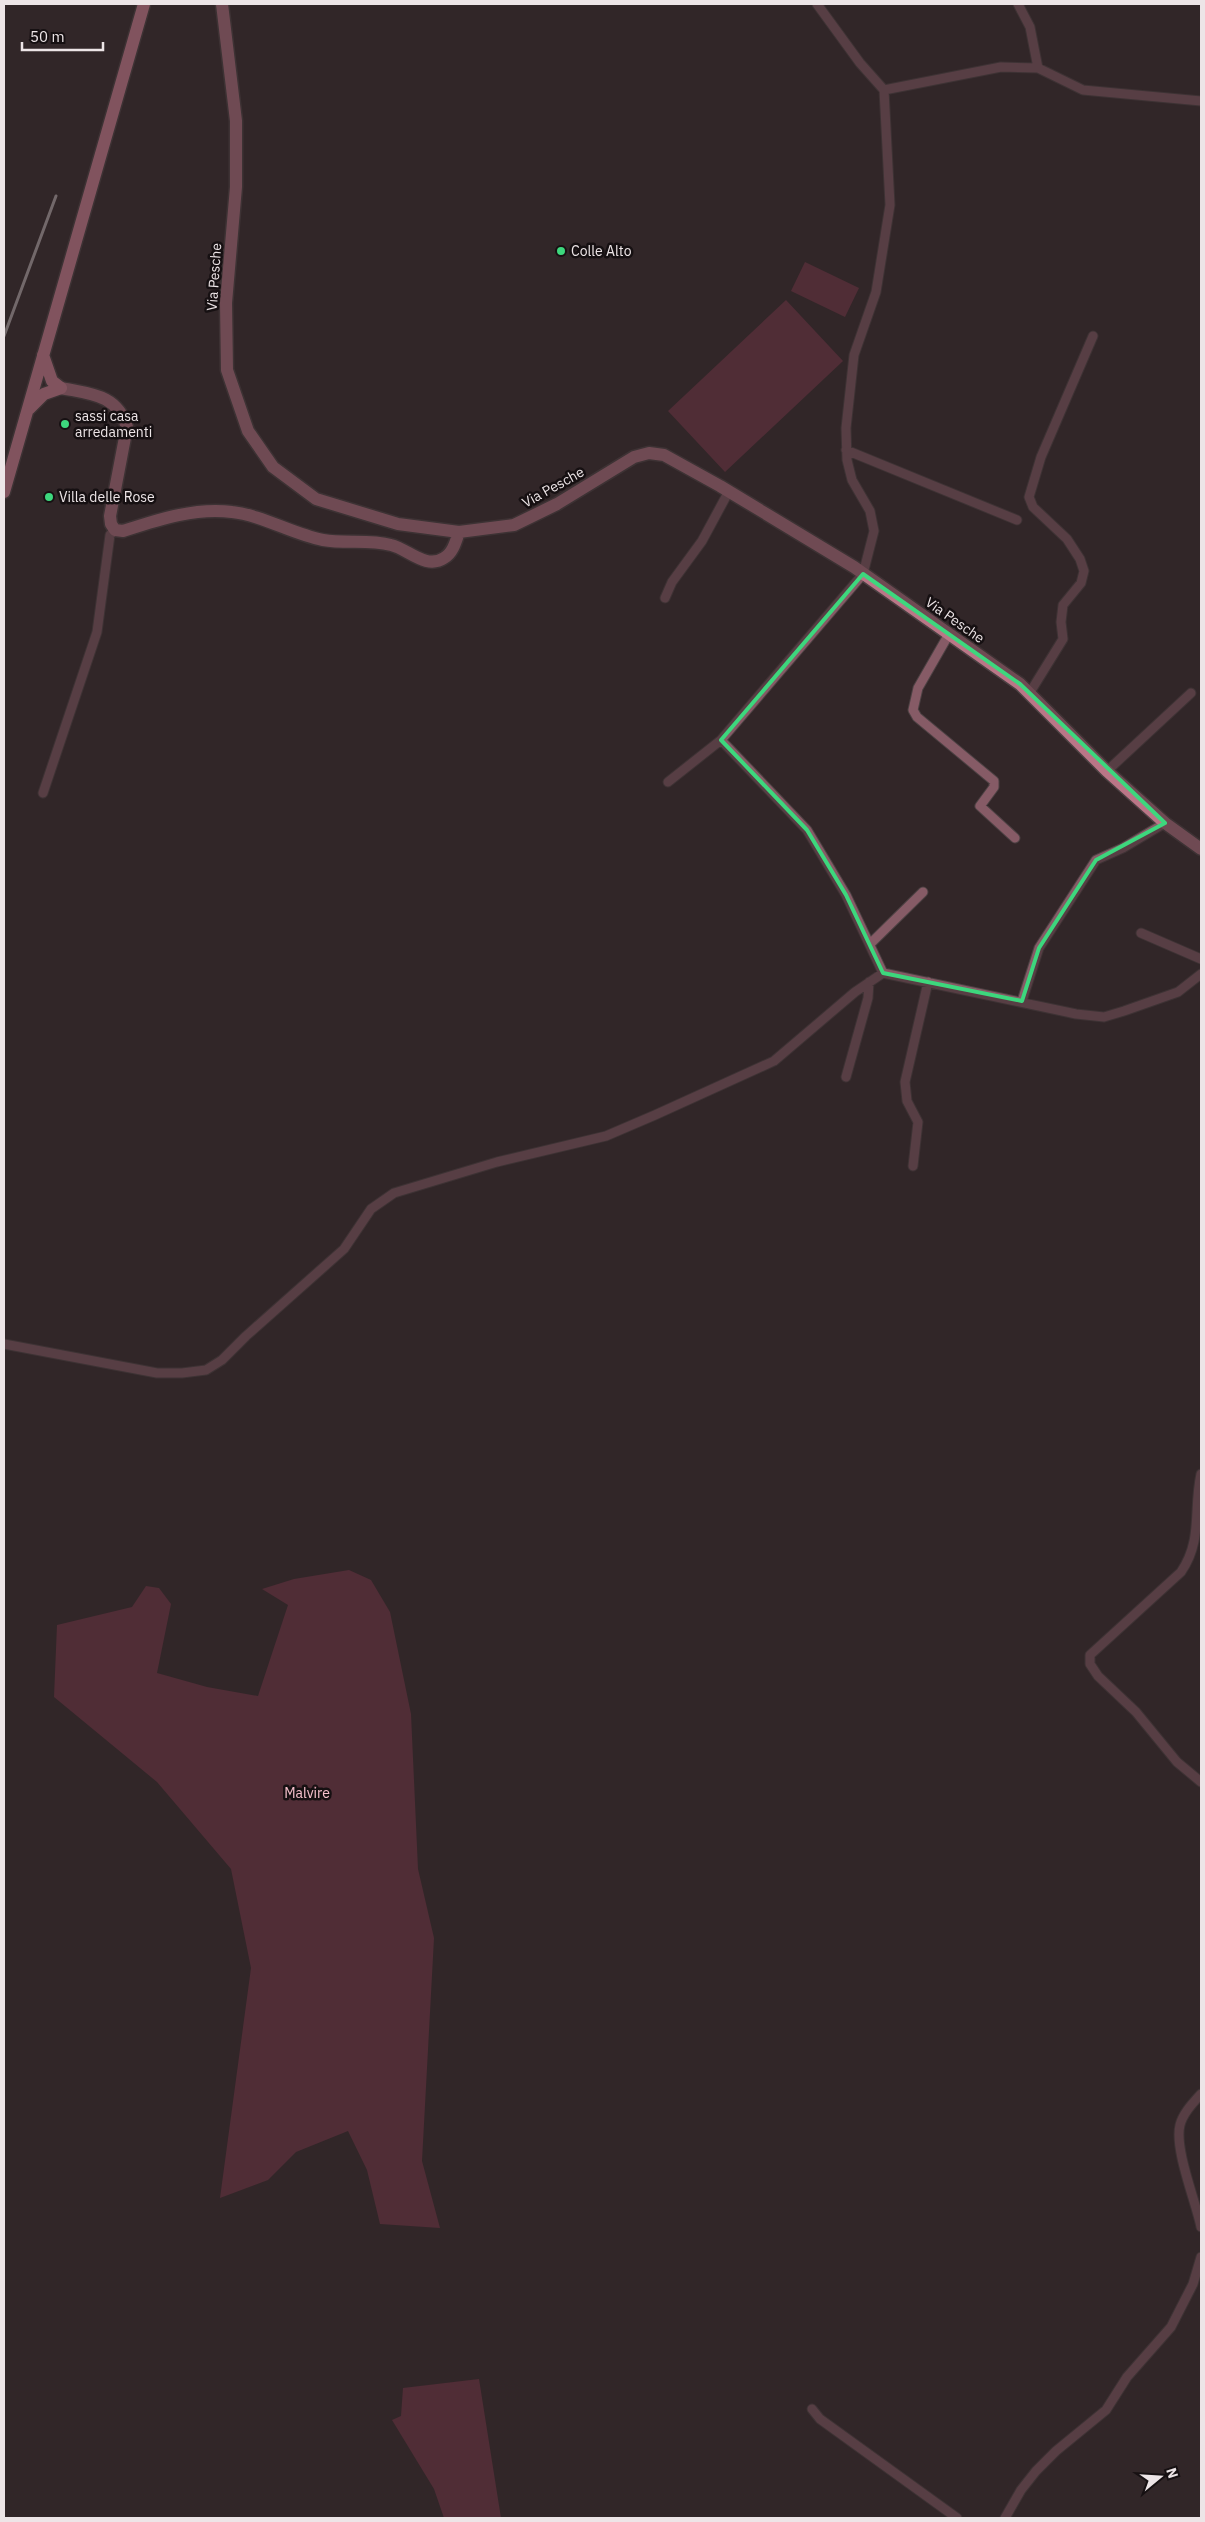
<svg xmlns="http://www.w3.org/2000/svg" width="1205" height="2522" font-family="'IBM Plex Sans',sans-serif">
<rect width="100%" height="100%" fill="#322628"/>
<path fill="#753548" d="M 805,262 L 859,288 L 845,317 L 791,291 Z
M 786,300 L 843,361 L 725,472 L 668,411 Z
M 349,1570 L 371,1580 L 390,1612 L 411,1714 L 418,1869 L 434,1938 L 422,2161 L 440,2228 L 380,2224 L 367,2170 L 348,2131 L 296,2152 L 268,2180 L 220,2198 L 251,1968 L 231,1869 L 157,1782 L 54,1697 L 57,1625 L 132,1607 L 146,1586 L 159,1588 L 171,1604 L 157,1673 L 207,1687 L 258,1696 L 288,1605 L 262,1589 L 294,1579 Z
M 479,2379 L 501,2518 L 444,2518 L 434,2489 L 392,2420 L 401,2416 L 403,2388 Z"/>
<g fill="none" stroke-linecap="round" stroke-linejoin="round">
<g stroke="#4c4143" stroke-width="11">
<path id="street" d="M 817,4 L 860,63 L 884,90
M 1018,4 L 1030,27 L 1038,68
M 846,450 L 1017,520
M 665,598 L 672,582 L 702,541 L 729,491
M 949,634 L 918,688 L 913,710 L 917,717 L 994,781 L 994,787 L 980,806 L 1015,838
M 1029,694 L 1063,639 L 1061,622 L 1063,605 L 1081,583 L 1084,571 L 1080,559 L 1067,539 L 1033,507 L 1029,497 L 1041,457 L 1093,336
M 721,740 L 807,830 L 846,895 L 883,973
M 1107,771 L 1191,693
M 668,782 L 721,740 L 863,574 L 874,531 L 870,511 L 852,480 L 847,460 L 846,428 L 854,355 L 876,292 L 890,205 L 884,90 L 1001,67 L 1038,68 L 1083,90 L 1201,101
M 43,793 L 97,632 L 110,535 L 115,530
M 1141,933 L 1201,959
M 870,944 L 923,892
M 1022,1001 L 1039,948 L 1096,860 L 1123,848 L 1165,823
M 846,1077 L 868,998 L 869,982
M 913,1166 L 918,1122 L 907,1101 L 905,1082 L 928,982
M 4,1344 L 157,1373 L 182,1373 L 206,1370 L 222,1360 L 246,1336 L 344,1249 L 371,1209 L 394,1193 L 497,1162 L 606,1136 L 655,1115 L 774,1061 L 855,992 L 883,973 L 1076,1014 L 1104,1017 L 1124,1011 L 1178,992 L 1201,974
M 1201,1474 C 1193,1510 1203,1540 1181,1572 L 1090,1655 L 1090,1664 L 1098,1676 L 1136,1712 L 1177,1762 L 1201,1782
M 1201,2094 C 1193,2103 1183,2113 1180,2125 C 1174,2149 1196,2202 1201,2227
M 812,2409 L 820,2419 L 957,2518
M 1005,2518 L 1021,2490 L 1036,2471 L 1056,2451 L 1106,2410 L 1127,2377 L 1171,2327 L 1193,2284 L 1201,2257"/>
</g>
<g stroke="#4c4143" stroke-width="15">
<path id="secondary" d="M 222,4 L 236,121 L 236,187 L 226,303 L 227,370 L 248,431 L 273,467 L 316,499 L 398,524 L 459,532 L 514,525 L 557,504 L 634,457 L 649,453 L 664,455 L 720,486 L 854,567 L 1020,684 L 1107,771 L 1165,823 L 1201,849
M 61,388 C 90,394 117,394 127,427 L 110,516 L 111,524 L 115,530 L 123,531 C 157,520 195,507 232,512 C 262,515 292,534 323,540 C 345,544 369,539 391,545 C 408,549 426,570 444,558 C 453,553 456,541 459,532"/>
</g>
<g stroke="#4c4143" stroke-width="15">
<path id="primary" d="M 29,409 L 44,394 L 61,388 L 52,381 L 43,355
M 4,492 L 144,4"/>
</g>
<use href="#street" stroke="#865b66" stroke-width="9"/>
<use href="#secondary" stroke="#ba7687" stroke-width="12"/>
<use href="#primary" stroke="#e28aa1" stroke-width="12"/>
<path stroke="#c2b9bb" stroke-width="3" d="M 4,336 L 56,196"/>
</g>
<path d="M0 0H1205V2522H0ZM 863,574 L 1020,684 L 1165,823 L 1096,860 L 1039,948 L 1022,1001 L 883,973 L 846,895 L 807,830 L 721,740 Z" fill="#322628" fill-opacity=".55" fill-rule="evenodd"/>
<path fill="none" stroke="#3dd77d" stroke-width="4" stroke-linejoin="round" d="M 863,574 L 1020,684 L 1165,823 L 1096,860 L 1039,948 L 1022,1001 L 883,973 L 846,895 L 807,830 L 721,740 Z"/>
<g fill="#3dd77d" stroke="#161012" stroke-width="2">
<circle cx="561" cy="251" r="5"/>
<circle cx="65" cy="424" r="5"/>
<circle cx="49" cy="497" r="5"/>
</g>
<g text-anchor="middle" stroke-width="5" stroke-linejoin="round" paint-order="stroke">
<g font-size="14" fill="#ede5e7" stroke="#161012" text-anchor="start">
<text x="571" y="256">Colle Alto</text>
<text x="75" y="421">sassi casa<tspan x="75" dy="16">arredamenti</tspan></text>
<text x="59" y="502">Villa delle Rose</text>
</g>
<g font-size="14" fill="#ede5e7" stroke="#161012">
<text transform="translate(214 277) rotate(-86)" y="5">Via Pesche</text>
<text transform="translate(553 487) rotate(-29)" y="5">Via Pesche</text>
<text transform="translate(955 620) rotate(35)" y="5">Via Pesche</text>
</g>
<g font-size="14" fill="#f8c2ce" stroke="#161012">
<text x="307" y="1798">Malvire</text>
</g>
</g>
<rect width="1205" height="2522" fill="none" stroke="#ede5e7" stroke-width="10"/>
<g transform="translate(1160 2477) rotate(72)" stroke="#161012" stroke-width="4" paint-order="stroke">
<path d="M0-4L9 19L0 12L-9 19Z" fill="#ede5e7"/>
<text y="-8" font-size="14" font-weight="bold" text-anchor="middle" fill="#ede5e7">N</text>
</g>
<path d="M22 42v8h81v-8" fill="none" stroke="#ede5e7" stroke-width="2.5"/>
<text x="30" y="42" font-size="15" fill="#ede5e7" stroke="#161012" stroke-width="4" paint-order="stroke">50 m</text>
</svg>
